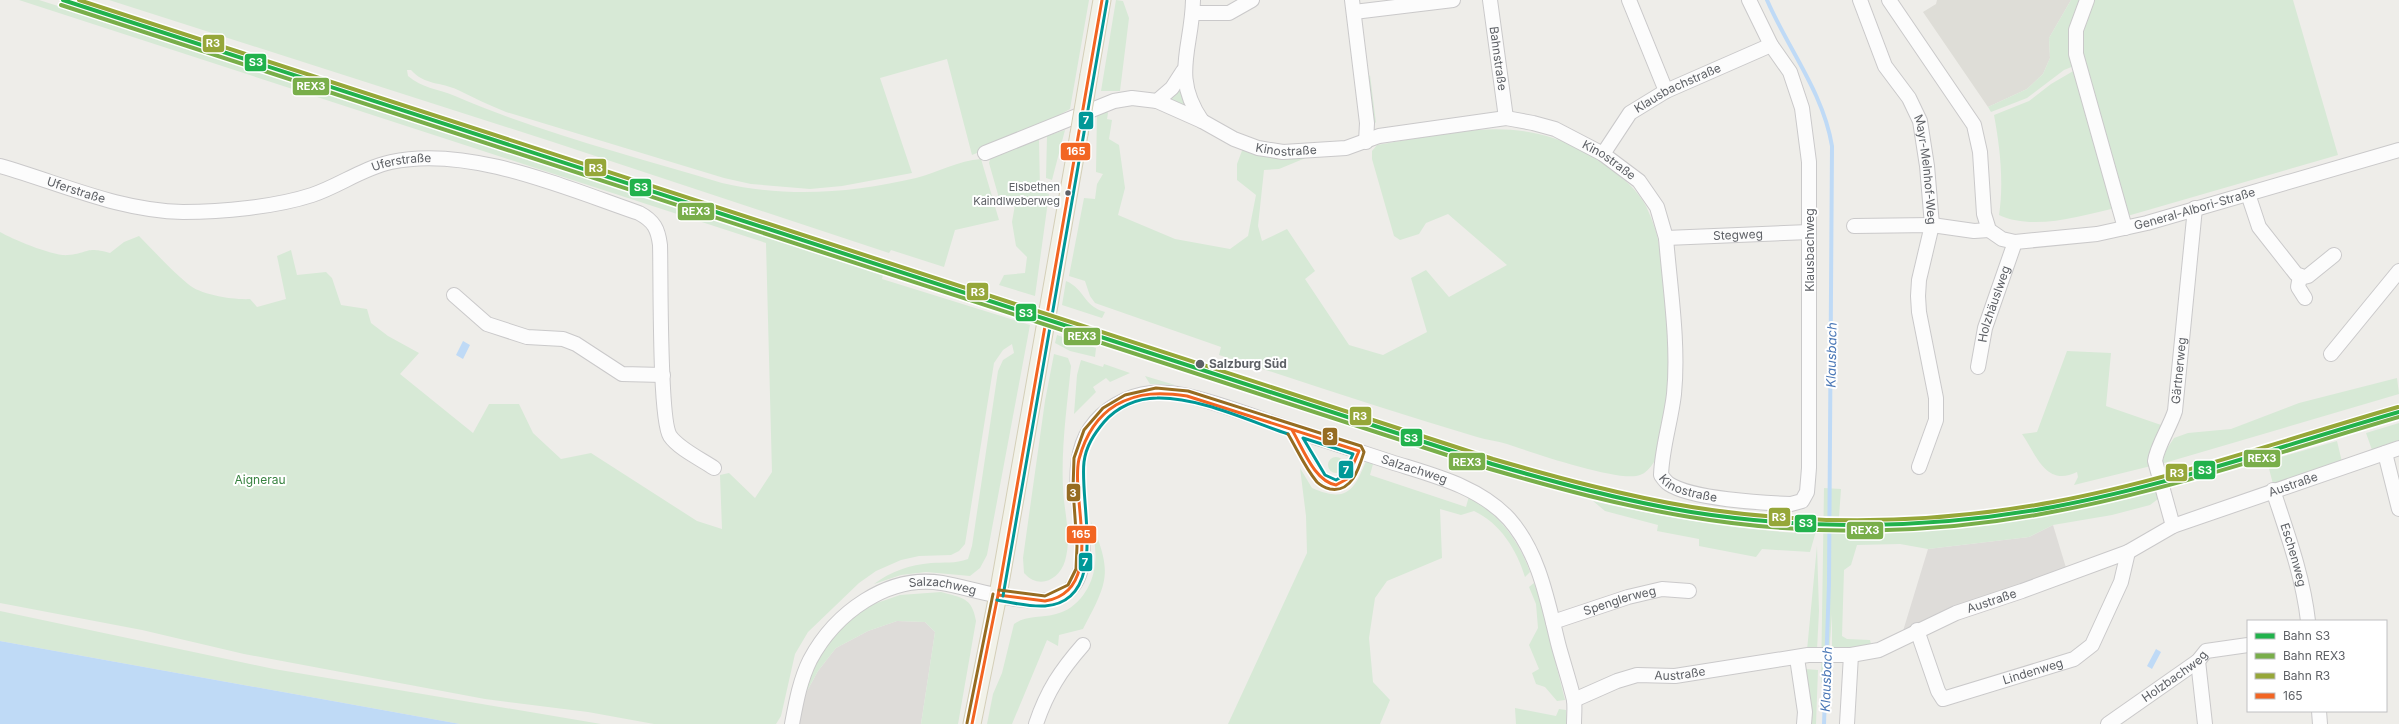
<svg xmlns="http://www.w3.org/2000/svg" width="2399" height="724" font-family="Inter,sans-serif">
<rect width="100%" height="100%" fill="#eeede9"/>
<path fill="#dedcd9" d="M 2053,525 L 2067,571 L 1903,631 L 1928,549 L 2029,537 Z
M 897,621 L 925,622 L 935,632 L 921,724 L 800,724 L 799,718 L 803,693 L 807,691 L 818,671 L 836,648 L 868,631 Z"/>
<path fill="#deddd7" d="M 1937,0 L 2071,0 L 2049,38 L 2050,58 L 2043,74 L 2027,89 L 1988,107 L 1923,12 L 1936,4 Z"/>
<path fill="#d7e9d6" d="M 19,0 L 39,0 L 210,54 L 375,110 L 884,271 L 882,279 L 1030,325 L 987,555 L 980,568 L 970,576 L 926,572 L 901,575 L 874,584 C 891,571 910,565 931,563 C 944,562 955,564 968,559 L 972,546 L 998,371 L 1003,360 L 1014,353 L 1012,344 L 1003,350 L 994,363 L 965,544 L 959,551 L 951,555 L 919,556 L 901,560 L 876,571 L 859,583 L 808,632 L 795,654 L 781,716 L 776,724 L 654,724 L 588,712 L 485,699 L 244,654 L 142,630 L 0,603 L 0,232 C 12,239 55,257 68,255 C 90,253 85,246 110,253 L 124,242 L 139,236 C 155,252 171,270 188,284 C 200,295 234,300 250,299 L 257,307 L 286,299 L 277,256 L 291,250 L 297,275 L 326,272 L 332,278 L 341,305 L 367,309 L 371,323 L 388,336 L 419,353 L 400,374 L 473,433 L 489,404 L 519,404 L 533,433 L 561,459 L 591,453 L 697,521 L 722,529 L 720,475 L 729,473 L 755,498 L 772,472 L 766,243 Z
M 109,0 L 1089,0 L 1070,109 L 1027,133 L 972,155 L 947,59 L 880,78 L 912,173 L 842,186 L 810,189 L 751,184 L 724,178 L 506,112 C 489,105 474,98 458,90 C 441,82 424,85 411,70 L 407,70 L 408,76 C 422,88 438,89 455,96 C 541,133 633,156 722,183 C 788,198 852,193 916,178 C 937,173 959,160 981,159 L 999,220 L 955,230 L 944,267 L 891,250 L 889,253 L 553,142 Z
M 1116,0 L 1123,1 L 1129,18 L 1120,91 L 1101,91 Z
M 2071,0 L 2293,0 L 2338,155 L 2117,219 L 2115,208 C 2081,216 2033,231 1999,215 C 2004,183 2000,147 1994,115 L 2029,101 L 2051,84 L 2075,70 L 2074,66 L 2064,70 L 2027,98 L 1991,112 L 1988,107 L 2027,89 L 2043,74 L 2050,58 L 2049,38 Z
M 1370,75 L 1376,123 L 1373,120 L 1368,78 Z
M 1181,83 L 1191,111 L 1165,99 Z
M 1106,109 L 1108,113 L 1107,119 L 1112,120 L 1109,139 L 1119,145 L 1125,188 L 1118,215 L 1175,239 L 1230,249 L 1248,236 L 1256,195 L 1237,180 L 1237,164 L 1243,148 L 1308,157 L 1279,169 L 1264,170 L 1258,226 L 1262,241 L 1287,229 L 1315,271 L 1305,279 L 1349,345 L 1383,355 L 1427,332 L 1411,278 L 1426,270 L 1449,297 L 1507,265 L 1448,214 L 1426,223 L 1419,234 L 1400,240 L 1394,236 L 1372,159 L 1372,151 L 1377,145 C 1435,136 1496,119 1553,138 C 1584,148 1631,177 1646,206 C 1651,217 1656,229 1658,240 C 1665,280 1685,459 1640,475 C 1620,483 1531,452 1507,444 C 1497,441 1487,440 1477,437 C 1391,412 1305,382 1219,355 L 1221,347 L 1095,303 L 1090,296 L 1085,281 L 1069,276 L 1084,198 L 1095,199 L 1097,184 L 1103,174 L 1096,172 L 1097,112 Z
M 1065,130 L 1052,180 L 1046,178 L 1047,136 Z
M 1035,136 L 1039,140 L 1040,191 L 1049,194 L 1035,296 L 999,285 L 1004,275 L 1025,273 L 1027,257 L 1016,246 L 1012,222 L 1016,199 L 1004,201 L 999,198 L 989,163 L 991,156 Z
M 1066,281 C 1085,289 1083,306 1105,312 L 1102,318 L 1062,305 Z
M 1057,335 L 1096,348 L 1095,357 L 1070,351 L 1055,343 Z
M 2067,351 L 2111,353 L 2106,406 L 2164,426 C 2155,438 2148,451 2151,466 L 2074,485 L 2078,477 L 2077,472 C 2046,487 2037,456 2022,434 L 2037,432 Z
M 1054,354 L 1068,358 L 1071,366 C 1067,406 1061,448 1063,488 C 1064,512 1072,537 1065,561 C 1059,580 1039,590 1024,573 L 1023,558 L 1045,401 Z
M 1081,360 L 1103,367 L 1104,364 L 1130,373 L 1110,382 L 1106,378 L 1093,387 L 1096,392 L 1074,414 L 1077,375 Z
M 1145,376 L 1175,385 L 1150,384 Z
M 2397,378 L 2399,394 L 2161,464 L 2162,456 L 2174,438 L 2188,433 L 2231,429 L 2299,403 Z
M 2399,423 L 2399,440 L 2372,450 L 2366,433 Z
M 2337,441 L 2342,462 L 2273,484 L 2267,461 Z
M1328 465a8 8 0 1 1 16 0a8 8 0 1 1-16 0Z
M 1366,461 L 1373,464 L 1370,475 L 1466,507 L 1469,496 C 1499,515 1518,539 1530,572 L 1525,577 C 1517,550 1500,523 1474,511 L 1461,515 L 1440,509 L 1442,558 L 1387,581 L 1375,598 L 1369,638 L 1373,682 L 1390,700 L 1380,724 L 1228,724 L 1307,553 L 1306,516 L 1300,468 L 1312,488 C 1346,503 1354,491 1366,461 Z
M 1824,488 L 1841,489 L 1838,531 L 1849,532 L 1853,535 C 1961,531 2052,518 2157,490 L 2158,499 L 2150,505 L 2112,515 L 2053,525 L 2029,537 L 1928,549 L 1900,544 L 1857,545 L 1851,565 L 1844,570 L 1842,636 L 1847,639 L 1870,640 L 1872,649 L 1832,650 L 1832,614 L 1827,683 L 1821,682 Z
M 1593,501 C 1660,517 1726,527 1794,533 L 1799,530 L 1816,531 L 1810,552 L 1762,549 L 1756,557 L 1699,546 L 1699,539 L 1657,531 L 1658,525 L 1605,511 Z
M 1091,521 C 1112,573 1109,580 1083,629 L 1059,635 L 1058,646 L 1047,640 L 1012,724 L 987,724 L 993,694 L 1002,673 L 1014,624 C 1026,615 1042,618 1056,614 C 1078,609 1093,586 1095,564 C 1097,550 1093,535 1091,521 Z
M 1817,546 L 1819,611 L 1817,650 L 1807,650 Z
M 1534,583 L 1539,597 L 1565,700 L 1557,701 L 1545,687 L 1536,684 L 1532,673 L 1539,669 L 1529,645 L 1538,628 L 1536,604 L 1529,587 Z
M 941,592 C 962,598 972,597 976,621 L 958,724 L 921,724 L 935,632 L 925,622 L 897,621 L 868,631 L 836,648 L 818,671 L 807,691 L 803,693 L 816,656 L 848,619 L 871,605 L 900,595 Z
M 0,611 L 274,669 L 601,724 L 460,724 L 0,641 Z
M 1805,669 L 1818,670 L 1816,724 L 1809,724 Z
M 1515,708 L 1556,716 L 1559,709 L 1566,710 L 1567,724 L 1516,724 Z"/>
<path fill="#bfdaf6" d="M 463,341 L 470,345 L 463,359 L 456,355 Z
M 0,641 L 460,724 L 0,724 Z
M 2156,649 L 2161,652 L 2152,669 L 2147,666 Z"/>
<g fill="none" stroke-linecap="round" stroke-linejoin="round">
<path stroke="#bfdaf6" stroke-width="4" d="M 1767,0 C 1788,49 1823,92 1832,146 L 1829,584 L 1824,724"/>
<g stroke="#cac9ca" stroke-width="16">
<g id="minor">
<path d="M 1193,0 C 1192,49 1171,76 1202,121"/>
<path d="M 1352,0 L 1367,123 L 1366,142"/>
<path id="s1" d="M 1490,0 L 1506,118"/>
<path d="M 1629,0 L 1666,91"/>
<path id="s2" d="M 1860,0 L 1885,66 L 1909,98 L 1920,121 L 1927,166 L 1932,225 L 1919,280 L 1918,296 L 1919,312 L 1936,398 L 1936,420 L 1919,467"/>
<path id="s3" d="M 1889,0 L 1974,125 L 1980,152 L 1984,214 L 1989,230 L 2002,239 L 2015,242 L 2097,234 L 2147,223 L 2399,150"/>
<path d="M 2087,0 L 2076,30 L 2076,54 L 2125,228"/>
<path d="M 1354,12 L 1453,0"/>
<path d="M 1193,13 L 1229,13 L 1252,0"/>
<path id="s4" d="M 1157,101 L 1202,121 L 1234,139 L 1258,148 L 1283,152 L 1346,148 L 1379,136 L 1506,118 L 1533,123 L 1555,129 L 1603,154 L 1639,181 L 1657,207 L 1666,238 C 1670,288 1679,344 1674,394 C 1671,421 1662,447 1661,475 C 1663,478 1666,482 1669,484 C 1692,499 1762,503 1791,504 L 1802,501 L 1807,492 L 1809,468 L 1809,162 L 1802,108 L 1790,72 L 1771,45 L 1749,0"/>
<path d="M 985,153 L 1114,101 L 1132,98 L 1157,101 L 1172,88 L 1183,71"/>
<path id="s5" d="M 1603,154 L 1630,113 L 1666,91 L 1771,45"/>
<path id="s6" d="M 0,166 C 60,183 119,211 183,212 C 222,212 275,207 312,195 C 339,186 363,168 391,162 C 469,145 566,188 639,213 C 654,221 658,229 660,245 C 661,274 659,419 670,436 C 679,449 701,459 714,468"/>
<path d="M 2248,194 L 2259,227 L 2296,274 L 2304,277 L 2308,276 L 2334,255"/>
<path d="M 1854,226 L 1932,225 L 1974,231 L 1989,230"/>
<path id="s7" d="M 1666,238 L 1809,232"/>
<path d="M 2300,276 L 2298,287 L 2305,298"/>
<path d="M 454,295 L 487,324 L 527,337 L 563,339 L 576,344 L 622,374 L 663,375"/>
<path d="M 2331,354 L 2399,271"/>
<path id="s8" d="M 1978,367 L 1985,328 L 2015,242"/>
<path d="M 2385,453 L 2399,509"/>
<path id="s9" d="M 2273,490 C 2287,533 2303,576 2308,621"/>
<path id="s10" d="M 2173,526 L 2155,461 C 2157,446 2170,427 2175,411 L 2195,208"/>
<path id="s11" d="M 1553,622 L 1628,597 L 1662,589 L 1689,591"/>
<path id="s12" d="M 1917,630 L 1938,691 L 1943,699 L 2074,659 L 2092,645 L 2121,582 L 2128,552"/>
<path d="M 1797,658 L 1805,712 L 1804,724"/>
<path d="M 2198,661 L 2205,724"/>
<path id="s13" d="M 1574,700 L 1617,681 L 1637,675 L 1675,676 L 1808,655 L 1851,655 L 1879,650 L 1956,613 L 2022,591 L 2128,552 L 2173,526 L 2399,448"/>
<path d="M 2319,711 L 2320,724"/>
<path id="s14" d="M 792,724 C 796,703 800,680 810,660 C 835,613 888,574 942,583 C 972,588 1034,610 1061,596 C 1121,563 1027,446 1125,400 C 1143,392 1164,391 1184,395 C 1221,403 1257,418 1293,430 C 1326,441 1358,451 1391,462 C 1432,475 1479,486 1509,519 C 1540,554 1548,604 1559,647 C 1564,665 1570,683 1574,700 C 1575,707 1574,716 1574,724"/>
<path d="M 1036,724 C 1047,691 1061,670 1083,645"/>
<path d="M 1847,724 L 1851,655"/>
<path id="s15" d="M 2108,724 L 2198,661 L 2206,651 L 2248,645"/>
</g>
</g>
<g stroke="#d4cfb8" stroke-width="19">
<path id="major" d="M 1089,75 L 1102,0
M 972,724 L 998,595 L 1079,134"/>
</g>
<use href="#minor" stroke="#fcfcfc" stroke-width="14"/>
<use href="#major" stroke="#f2f2e9" stroke-width="17"/>
<g stroke="#d4cfb8" stroke-width="19" stroke-linecap="butt">
<path id="major-bridge" d="M 1079,134 L 1089,75"/>
</g>
<use href="#major-bridge" stroke="#f2f2e9" stroke-width="17"/>
<g stroke="#fff" stroke-width="6">
<path id="bus-1" d="M 1292,430 C 1303,448 1314,481 1336,485 L 1347,479 L 1359,451
M 998,595 L 1045,601 C 1107,591 1070,500 1079,459 C 1085,437 1096,417 1116,405 C 1139,392 1161,392 1187,396 L 1359,451
M 972,724 L 998,595 L 1102,0"/>
</g>
<g stroke="#fff" stroke-width="6">
<path id="bus-2" d="M 1303,438 L 1353,454 L 1343,476 L 1336,480 L 1325,475 Z
M 1003,596 L 1107,1
M 997,600 C 1013,603 1029,607 1045,606 C 1110,601 1079,503 1084,462 C 1086,446 1094,434 1104,422 C 1117,407 1137,398 1157,398 C 1199,397 1249,421 1288,434"/>
</g>
<g stroke="#fff" stroke-width="6">
<path id="bus-3" d="M 999,590 L 1045,596 L 1068,585 L 1076,569 L 1077,546 L 1073,489 L 1074,458 L 1084,430 L 1103,408 L 1125,395 L 1156,388 L 1188,391 L 1361,446 L 1364,452 C 1359,468 1352,493 1330,489 C 1326,488 1320,485 1317,482 C 1305,468 1297,449 1288,434
M 967,723 L 993,594"/>
</g>
<use href="#bus-1" stroke="#f26522" stroke-width="3"/>
<use href="#bus-2" stroke="#009898" stroke-width="3"/>
<use href="#bus-3" stroke="#966c22" stroke-width="3"/>
<g stroke="#fff" stroke-width="7">
<path id="rail-1" d="M 63,0 L 1492,464 C 1558,483 1624,501 1691,512 C 1811,531 1934,529 2053,507 C 2170,485 2285,445 2399,412"/>
</g>
<g stroke="#fff" stroke-width="7">
<path id="rail-2" d="M 61,5 L 1490,469 C 1556,488 1622,506 1690,517 C 1810,537 1937,535 2057,511 C 2173,489 2286,450 2399,417"/>
</g>
<g stroke="#fff" stroke-width="7">
<path id="rail-3" d="M 79,0 L 1493,459 C 1559,478 1625,496 1692,507 C 1811,526 1934,524 2053,502 C 2170,480 2283,440 2398,407"/>
</g>
<use href="#rail-1" stroke="#22b24c" stroke-width="4"/>
<use href="#rail-2" stroke="#79ae4a" stroke-width="4"/>
<use href="#rail-3" stroke="#96a739" stroke-width="4"/>
</g>
<g fill="#5e6166" stroke="#fff" stroke-width="1.5">
<circle cx="1068" cy="193" r="3.5"/>
<circle cx="1200" cy="364" r="5"/>
</g>
<g text-anchor="middle" stroke-width="4" stroke-linejoin="round" paint-order="stroke">
<g font-size="11" fill="#5e6166" stroke="#fff" text-anchor="end">
<text x="1060" y="191">Elsbethen<tspan x="1060" dy="14">Kaindlweberweg</tspan></text>
</g>
<g font-size="12" fill="#5e6166" stroke="#fff">
<text dy="4" stroke="none"><textPath href="#s1" startOffset="59">Bahnstraße</textPath></text>
<text dy="4" stroke="none"><textPath href="#s5" startOffset="103">Klausbachstraße</textPath></text>
<text dy="4" stroke="none"><textPath href="#s4" startOffset="140">Kinostraße</textPath></text>
<text dy="4" stroke="none"><textPath href="#s4" startOffset="476">Kinostraße</textPath></text>
<text dy="4" stroke="none"><textPath href="#s6" startOffset="416">Uferstraße</textPath></text>
<text dy="4" stroke="none"><textPath href="#s2" startOffset="185">Mayr-Melnhof-Weg</textPath></text>
<text dy="4" stroke="none"><textPath href="#s6" startOffset="80">Uferstraße</textPath></text>
<text dy="4" stroke="none"><textPath href="#s3" startOffset="470">General-Albori-Straße</textPath></text>
<text dy="4" stroke="none"><textPath href="#s7" startOffset="72">Stegweg</textPath></text>
<text transform="translate(1810 250) rotate(-90)" y="4">Klausbachweg</text>
<text dy="4" stroke="none"><textPath href="#s8" startOffset="65">Holzhäuslweg</textPath></text>
<text dy="4" stroke="none"><textPath href="#s10" startOffset="162">Gärtnerweg</textPath></text>
<text dy="4" stroke="none"><textPath href="#s14" startOffset="876">Salzachweg</textPath></text>
<text dy="4" stroke="none"><textPath href="#s4" startOffset="847">Kinostraße</textPath></text>
<text dy="4" stroke="none"><textPath href="#s13" startOffset="759">Austraße</textPath></text>
<text dy="4" stroke="none"><textPath href="#s9" startOffset="68">Eschenweg</textPath></text>
<text dy="4" stroke="none"><textPath href="#s14" startOffset="230">Salzachweg</textPath></text>
<text dy="4" stroke="none"><textPath href="#s11" startOffset="70">Spenglerweg</textPath></text>
<text dy="4" stroke="none"><textPath href="#s13" startOffset="435">Austraße</textPath></text>
<text dy="4" stroke="none"><textPath href="#s12" startOffset="168">Lindenweg</textPath></text>
<text dy="4" stroke="none"><textPath href="#s13" startOffset="111">Austraße</textPath></text>
<text dy="4" stroke="none"><textPath href="#s15" startOffset="82">Holzbachweg</textPath></text>
</g>
<g font-size="12" font-weight="bold" fill="#5e6166" stroke="#fff" text-anchor="start">
<text x="1209" y="368">Salzburg Süd</text>
</g>
<g font-size="12" fill="#398342" stroke="#fff">
<text x="260" y="484">Aignerau</text>
</g>
<g font-size="13" font-style="italic" fill="#4a77b6" stroke="#fff">
<text transform="translate(1831 355) rotate(-89)" y="5">Klausbach</text>
<text transform="translate(1826 679) rotate(-88)" y="5">Klausbach</text>
</g>
</g>
<g stroke="#fff" stroke-width="1.5">
<rect x="202" y="34" width="23" height="19" rx="4" fill="#96a739"/>
<rect x="244" y="53" width="23" height="19" rx="4" fill="#22b24c"/>
<rect x="292" y="77" width="38" height="19" rx="4" fill="#79ae4a"/>
<rect x="1078" y="111" width="16" height="19" rx="4" fill="#009898"/>
<rect x="1060" y="142" width="31" height="19" rx="4" fill="#f26522"/>
<rect x="584" y="158" width="23" height="19" rx="4" fill="#96a739"/>
<rect x="629" y="178" width="23" height="19" rx="4" fill="#22b24c"/>
<rect x="677" y="202" width="38" height="19" rx="4" fill="#79ae4a"/>
<rect x="966" y="282" width="23" height="19" rx="4" fill="#96a739"/>
<rect x="1015" y="303" width="22" height="19" rx="4" fill="#22b24c"/>
<rect x="1063" y="327" width="38" height="19" rx="4" fill="#79ae4a"/>
<rect x="1349" y="406" width="23" height="20" rx="4" fill="#96a739"/>
<rect x="1322" y="427" width="16" height="19" rx="4" fill="#966c22"/>
<rect x="1400" y="428" width="23" height="19" rx="4" fill="#22b24c"/>
<rect x="2243" y="449" width="38" height="19" rx="4" fill="#79ae4a"/>
<rect x="1448" y="452" width="38" height="19" rx="4" fill="#79ae4a"/>
<rect x="1338" y="460" width="16" height="19" rx="4" fill="#009898"/>
<rect x="2193" y="460" width="23" height="20" rx="4" fill="#22b24c"/>
<rect x="2165" y="463" width="23" height="19" rx="4" fill="#96a739"/>
<rect x="1066" y="483" width="15" height="19" rx="4" fill="#966c22"/>
<rect x="1768" y="507" width="23" height="20" rx="4" fill="#96a739"/>
<rect x="1794" y="514" width="23" height="19" rx="4" fill="#22b24c"/>
<rect x="1846" y="521" width="38" height="19" rx="4" fill="#79ae4a"/>
<rect x="1066" y="525" width="31" height="19" rx="4" fill="#f26522"/>
<rect x="1078" y="552" width="15" height="20" rx="4" fill="#009898"/>
</g>
<g font-size="11" text-anchor="middle" font-weight="bold" fill="#fff">
<text x="213" y="47">R3</text>
<text x="256" y="66">S3</text>
<text x="311" y="90">REX3</text>
<text x="1086" y="124">7</text>
<text x="1076" y="155">165</text>
<text x="596" y="172">R3</text>
<text x="641" y="191">S3</text>
<text x="696" y="215">REX3</text>
<text x="978" y="296">R3</text>
<text x="1026" y="317">S3</text>
<text x="1082" y="340">REX3</text>
<text x="1360" y="420">R3</text>
<text x="1330" y="440">3</text>
<text x="1411" y="442">S3</text>
<text x="2262" y="462">REX3</text>
<text x="1467" y="466">REX3</text>
<text x="1346" y="474">7</text>
<text x="2205" y="474">S3</text>
<text x="2177" y="477">R3</text>
<text x="1073" y="497">3</text>
<text x="1779" y="521">R3</text>
<text x="1806" y="527">S3</text>
<text x="1865" y="534">REX3</text>
<text x="1081" y="538">165</text>
<text x="1085" y="566">7</text>
</g>
<rect x="2247" y="620" width="140" height="92" fill="#ffffff" stroke="#bfc0c2"/>
<rect x="2255" y="633" width="20" height="6" fill="#22b24c" stroke="#bfc0c2"/>
<text x="2283" y="640" font-size="12" fill="#5e6166">Bahn S3</text>
<rect x="2255" y="653" width="20" height="6" fill="#79ae4a" stroke="#bfc0c2"/>
<text x="2283" y="660" font-size="12" fill="#5e6166">Bahn REX3</text>
<rect x="2255" y="673" width="20" height="6" fill="#96a739" stroke="#bfc0c2"/>
<text x="2283" y="680" font-size="12" fill="#5e6166">Bahn R3</text>
<rect x="2255" y="693" width="20" height="6" fill="#f26522" stroke="#bfc0c2"/>
<text x="2283" y="700" font-size="12" fill="#5e6166">165</text>
</svg>
